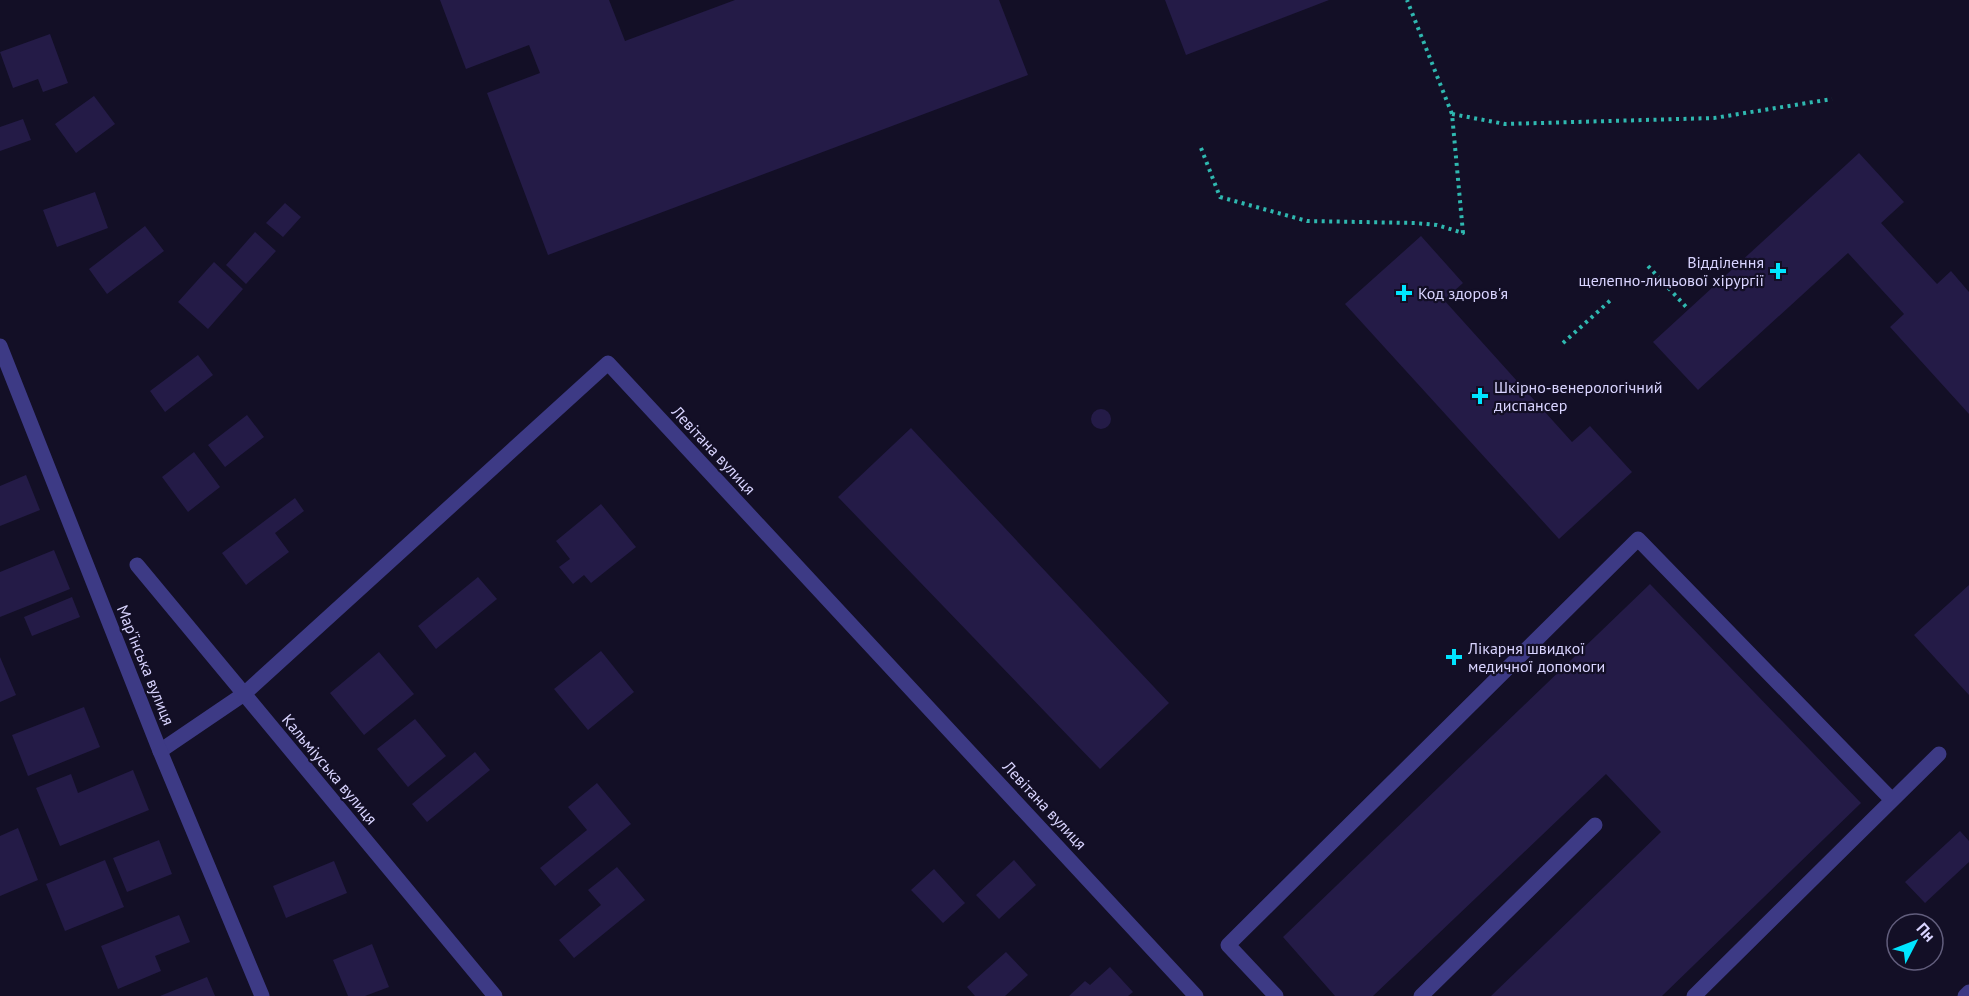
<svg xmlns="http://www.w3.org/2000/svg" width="1969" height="996" font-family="'PT Sans',sans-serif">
<rect width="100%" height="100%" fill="#130f26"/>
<path fill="#241b47" d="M 440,0 L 609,0 L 625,41 L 735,0 L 999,0 L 1028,75 L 548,255 L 487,93 L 540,73 L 529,45 L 466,69 Z
M 1165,0 L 1329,0 L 1186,55 Z
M 50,34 L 68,83 L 43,92 L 38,79 L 13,88 L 0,52 Z
M 94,96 L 115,124 L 76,153 L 55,124 Z
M 23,119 L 31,140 L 0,151 L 0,127 Z
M 1859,153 L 1904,202 L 1881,223 L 1937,284 L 1951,271 L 1969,292 L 1969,414 L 1890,327 L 1904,314 L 1848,253 L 1698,390 L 1653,342 Z
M 95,192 L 108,228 L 57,247 L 43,210 Z
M 285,203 L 301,217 L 283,237 L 266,223 Z
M 145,226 L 164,251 L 107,294 L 89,269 Z
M 255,232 L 276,251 L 246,284 L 226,265 Z
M 1421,236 L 1463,283 L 1444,300 L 1572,442 L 1590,426 L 1632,472 L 1559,539 L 1345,304 Z
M 214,262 L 243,289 L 208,329 L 178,302 Z
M 198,355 L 213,375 L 165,412 L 150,391 Z
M1091 419a10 10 0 1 1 20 0a10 10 0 1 1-20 0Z
M 247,415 L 264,437 L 225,467 L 208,445 Z
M 911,428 L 1169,703 L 1100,769 L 838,497 Z
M 194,452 L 220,487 L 188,512 L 162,477 Z
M 26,475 L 40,510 L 0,526 L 0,486 Z
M 295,498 L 304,511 L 275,533 L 289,552 L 246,585 L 222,553 Z
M 601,504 L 636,547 L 591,583 L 584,575 L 573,584 L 559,567 L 570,559 L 556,541 Z
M 54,550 L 70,589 L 0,617 L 0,572 Z
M 478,577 L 497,599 L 436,649 L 418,626 Z
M 1650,584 L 1861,803 L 1662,996 L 1491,996 L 1661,832 L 1606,774 L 1373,996 L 1335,996 L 1283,937 Z
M 1969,585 L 1969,695 L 1914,635 Z
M 72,597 L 80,617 L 32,636 L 24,617 Z
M 601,651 L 634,692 L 588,730 L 554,689 Z
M 379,652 L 414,694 L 364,735 L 330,693 Z
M 0,657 L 16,695 L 0,702 Z
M 84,707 L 100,747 L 28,776 L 12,735 Z
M 415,719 L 446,756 L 408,787 L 377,749 Z
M 475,752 L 490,770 L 427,822 L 412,804 Z
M 133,770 L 149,810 L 60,846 L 36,788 L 71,774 L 78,793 Z
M 597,783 L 631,824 L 555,886 L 540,868 L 587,830 L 568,807 Z
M 18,828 L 38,880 L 0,896 L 0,836 Z
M 1960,831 L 1969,841 L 1969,862 L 1925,903 L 1905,882 Z
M 159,840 L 172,874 L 127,892 L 113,858 Z
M 105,860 L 124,907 L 65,931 L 46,884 Z
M 1014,860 L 1036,885 L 999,919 L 976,895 Z
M 334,861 L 347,893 L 286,918 L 273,886 Z
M 617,867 L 645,900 L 574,958 L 559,940 L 601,905 L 588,890 Z
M 934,869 L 965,903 L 943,923 L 911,890 Z
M 179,915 L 190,942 L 155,956 L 161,971 L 118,989 L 101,946 Z
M 372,944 L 389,987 L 365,996 L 348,996 L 333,960 Z
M 1006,952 L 1028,975 L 1005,996 L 975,996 L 967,987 Z
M 1110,967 L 1133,992 L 1128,996 L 1069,996 L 1085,981 L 1090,985 Z
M 207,977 L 215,996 L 160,996 Z"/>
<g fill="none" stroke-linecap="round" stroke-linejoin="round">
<path stroke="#2fb8b0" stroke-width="4" stroke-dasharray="3 4.5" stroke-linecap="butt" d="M 1452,114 L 1505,124 L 1714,118 L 1832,99
M 1201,148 L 1220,197 L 1307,221 L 1415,223 L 1437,225 L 1463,233 L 1452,114 L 1407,0
M 1648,266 L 1688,309
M 1563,343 L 1613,298"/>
<path stroke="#3d3a85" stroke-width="15" d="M 1276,996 L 1228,945 L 1638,539 L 1892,800
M 1421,996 L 1595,825
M 1694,996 L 1939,754"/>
<path stroke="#3d3a85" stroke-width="15" d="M 137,565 L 495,996
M 160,751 L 244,694 L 608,363 L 1196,996
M 1965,996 L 1969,992"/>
<path stroke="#3d3a85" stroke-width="15" d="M 0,346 L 160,751 L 262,996"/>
</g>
<g fill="#00e5ff" stroke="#130f26" stroke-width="2">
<path d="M1775 262h6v6h6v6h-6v6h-6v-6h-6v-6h6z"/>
<path d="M1401 284h6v6h6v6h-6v6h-6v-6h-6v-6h6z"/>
<path d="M1477 387h6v6h6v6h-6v6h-6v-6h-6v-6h6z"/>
<path d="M1451 648h6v6h6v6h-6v6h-6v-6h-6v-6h6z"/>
</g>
<g text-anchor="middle" stroke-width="4.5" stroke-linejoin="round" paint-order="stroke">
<g font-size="16" fill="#d9d4ff" stroke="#130f26" text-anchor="start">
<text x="1764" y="268" text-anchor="end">Відділення<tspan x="1764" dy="18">щелепно-лицьової хірургії</tspan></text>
<text x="1418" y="299">Код здоров'я</text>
<text x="1494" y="393">Шкірно-венерологічний<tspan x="1494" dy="18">диспансер</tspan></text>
<text x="1468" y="654">Лікарня швидкої<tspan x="1468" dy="18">медичної допомоги</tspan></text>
</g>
<g font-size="16" fill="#d9d4ff" stroke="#130f26">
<text transform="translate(714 450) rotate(47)" y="6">Левітана вулиця</text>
<text transform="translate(146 665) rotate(68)" y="6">Мар'їнська вулиця</text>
<text transform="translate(330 769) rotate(50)" y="6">Кальміуська вулиця</text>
<text transform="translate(1045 805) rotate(47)" y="6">Левітана вулиця</text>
</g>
</g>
<g transform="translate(1915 942) rotate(48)"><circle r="28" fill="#130f26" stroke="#625e7d" stroke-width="1.5"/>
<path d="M0-4.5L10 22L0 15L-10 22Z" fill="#00e5ff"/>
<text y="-9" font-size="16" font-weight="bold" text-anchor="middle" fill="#d9d4ff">Пн</text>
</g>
</svg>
